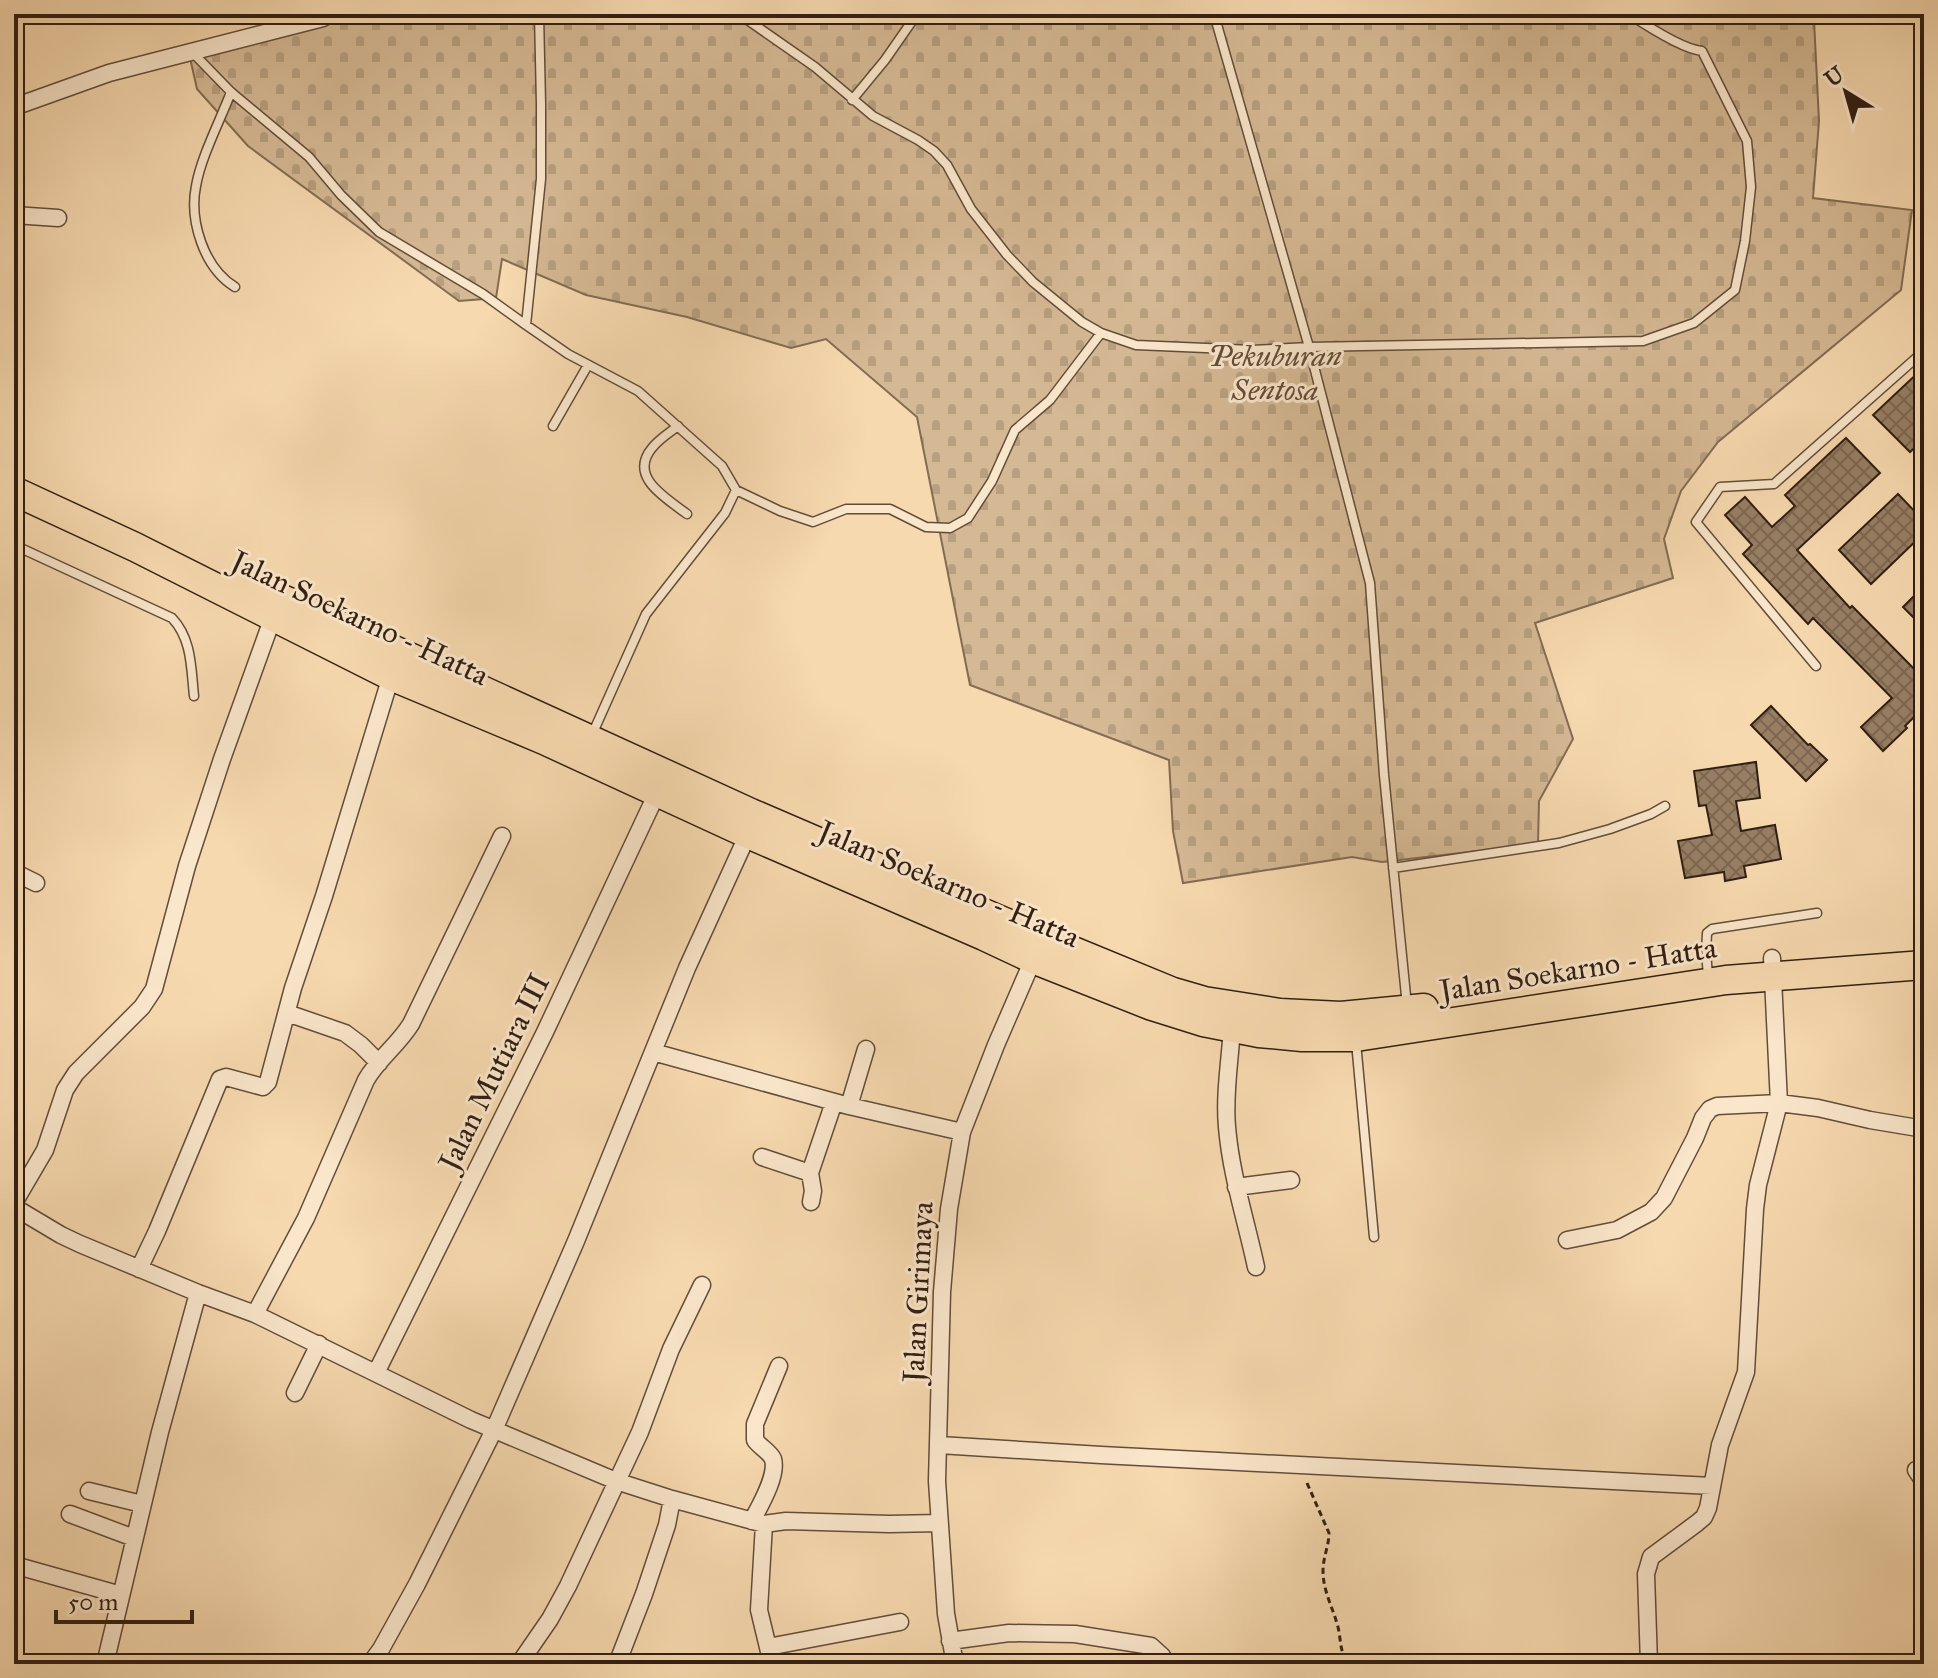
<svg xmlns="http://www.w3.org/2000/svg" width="1938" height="1678" font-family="'IM FELL Great Primer',serif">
<defs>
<pattern id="cemetery-stones" width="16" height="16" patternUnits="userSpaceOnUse" patternTransform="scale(2)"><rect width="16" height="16" fill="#d5b994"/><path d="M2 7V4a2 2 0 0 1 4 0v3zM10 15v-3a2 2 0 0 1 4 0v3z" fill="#b79f7f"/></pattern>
<pattern id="building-cross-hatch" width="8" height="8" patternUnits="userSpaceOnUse" patternTransform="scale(2)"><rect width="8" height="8" fill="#987f64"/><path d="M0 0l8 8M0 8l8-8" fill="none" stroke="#7d6751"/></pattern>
</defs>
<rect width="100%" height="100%" fill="#f7d9af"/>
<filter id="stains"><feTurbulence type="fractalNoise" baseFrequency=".0025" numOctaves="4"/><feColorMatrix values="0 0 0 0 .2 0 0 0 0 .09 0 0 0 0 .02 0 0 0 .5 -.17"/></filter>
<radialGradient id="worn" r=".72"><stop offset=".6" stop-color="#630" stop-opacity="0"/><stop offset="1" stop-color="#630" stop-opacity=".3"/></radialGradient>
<path fill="url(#cemetery-stones)" stroke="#836c54" stroke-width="2" d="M 313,14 L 1816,14 L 1814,20 L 1819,121 L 1813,198 L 1912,210 L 1901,290 L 1718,442 L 1681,491 L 1664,539 L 1673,578 L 1535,623 L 1573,739 L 1539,801 L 1538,844 L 1382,862 L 1352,857 L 1183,883 L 1173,831 L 1169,760 L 970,685 L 917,417 L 826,339 L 791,348 L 687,317 L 586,295 L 502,259 L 496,298 L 459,301 L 248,146 L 197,89 L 190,58 Z"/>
<path fill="url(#building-cross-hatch)" stroke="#311e13" stroke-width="2" d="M 1924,367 L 1924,439 L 1910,452 L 1873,415 Z
M 1846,438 L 1880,473 L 1797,550 L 1850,608 L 1852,606 L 1924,679 L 1924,707 L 1905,726 L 1907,728 L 1883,751 L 1861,727 L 1892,698 L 1813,618 L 1808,624 L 1743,554 L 1752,545 L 1725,515 L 1745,497 L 1772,527 L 1795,506 L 1785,495 Z
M 1898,494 L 1924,521 L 1924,533 L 1871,584 L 1839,550 Z
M 1924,586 L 1924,628 L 1903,607 Z
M 1771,706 L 1808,745 L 1810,744 L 1827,760 L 1806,781 L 1751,725 Z
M 1756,762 L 1760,798 L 1736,801 L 1741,831 L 1775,825 L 1781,859 L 1744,866 L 1746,877 L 1725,881 L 1724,872 L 1685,878 L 1678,841 L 1712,835 L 1706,805 L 1699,806 L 1694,771 Z"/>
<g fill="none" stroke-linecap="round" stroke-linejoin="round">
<g stroke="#624d3a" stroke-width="11">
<path id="lane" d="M 739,14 L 815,67 L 873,116 L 918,140 L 934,151 L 947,165 L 971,209 L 1007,255 L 1033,282 L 1082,322 L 1101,333 L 1136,345 L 1252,350 L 1309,347 L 1643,341 L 1694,323 L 1735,290 L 1745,241 L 1751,187 L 1747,141 L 1702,51 C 1682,49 1647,26 1629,14
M 1214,14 L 1309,347 L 1370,583 L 1384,775 L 1407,1006
M 193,53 L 231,92 L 309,157 L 341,195 L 379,232 L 483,294 L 526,325 L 541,179 L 541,104 L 539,14
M 231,92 C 220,121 201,157 196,186 C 189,221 204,268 235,287
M 852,100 L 885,60 L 917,14
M 526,325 L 568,354 L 638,391 L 722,466 L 736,490 L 725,513 L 646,614 L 591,737
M 553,426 L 588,365
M 678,426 C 669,433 659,439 652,448 C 628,477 666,498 687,514
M 736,490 L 780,511 L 813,522 L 846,509 L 890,509 L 926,527 L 950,528 L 968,518 L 992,481 L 1015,430 L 1050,400 L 1101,333
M 14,545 L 172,618 C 192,639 191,668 194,696
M 1816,666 L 1696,522 L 1720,487 L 1774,484 L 1924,351
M 1393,868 L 1559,843 L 1610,829 L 1651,814 L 1665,806
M 1709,979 C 1706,964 1706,949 1707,933 L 1712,929 L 1817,913
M 1356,1042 L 1374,1237"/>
</g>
<g stroke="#624d3a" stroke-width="19">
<path id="street" d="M 14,107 L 109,73 L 323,18 L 327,14
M 14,215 L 58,218
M 14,872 L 36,883
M 287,1013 L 345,1033 L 361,1045 L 379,1063
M 1232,1028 C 1230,1060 1224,1095 1227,1127 C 1231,1175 1246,1220 1256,1267
M 653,1052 L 849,1106 L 962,1132
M 849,1106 L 866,1049
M 762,1157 L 810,1173
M 1236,1187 L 1291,1180
M 811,1202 L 813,1191 L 810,1173 L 834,1102
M 14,1203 L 45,1150 L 65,1090 L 76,1073 L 142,1007 L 154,989 L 187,866 L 222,759 L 273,617
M 14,1207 L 61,1235 L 80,1244 L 198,1293 L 255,1314 L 471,1420 L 616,1481 L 672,1499 L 764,1524 L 786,1521 L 889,1524 L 939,1523
M 1567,1240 L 1617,1230 L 1651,1212 L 1664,1198 L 1695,1138 L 1703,1118 L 1710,1109 L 1717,1106 L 1779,1103 L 1818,1108 L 1870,1120 L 1924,1129
M 139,1269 L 157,1231 L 220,1079 L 226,1077 L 263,1087 L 268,1082 L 293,988 L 324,896 L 391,676
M 255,1314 L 306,1218 L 366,1080 C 378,1059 398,1045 411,1024 L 502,836
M 376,1373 L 545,1032 L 657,793
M 295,1393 L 319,1344
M 939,1445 L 1101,1455 L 1712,1486
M 1916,1470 L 1924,1482
M 89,1491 L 142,1504
M 70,1514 L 134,1538
M 752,1521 C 759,1507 778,1476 773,1459 C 770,1452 760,1447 755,1440 L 755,1424 L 779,1366
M 764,1524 L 759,1610 L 772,1664
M 14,1565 L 121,1595
M 950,1641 L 1009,1633 L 1075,1634 L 1151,1646 L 1162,1656 L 1166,1664
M 768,1647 L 900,1622
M 105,1664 L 160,1432 L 198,1293
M 370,1664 L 381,1649 L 417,1584 L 494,1430 L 576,1241 L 687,968 L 748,834
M 519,1664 L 550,1619 L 568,1586 L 640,1432 L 671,1349 L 702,1285
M 617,1664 L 644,1594 L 667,1525 L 672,1499
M 955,1664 L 946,1614 L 937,1481 L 942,1292 L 949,1209 L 962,1132 L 996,1045 L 1035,955
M 1649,1664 L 1646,1574 L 1651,1557 L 1697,1523 L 1704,1517 L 1708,1508 L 1720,1445 L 1746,1372 L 1755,1209 L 1758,1185 L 1779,1103 L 1772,958"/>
</g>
<g stroke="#311e13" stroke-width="31">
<path id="highway" d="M 14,491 L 135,547 L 391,676 L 544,740 L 748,834 L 984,936 L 1033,959 L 1152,1006 L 1203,1022 L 1259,1033 L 1302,1037 L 1356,1037 L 1726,980 L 1924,965
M 243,581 L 751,813 L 1044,939 L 1173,992 L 1204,1001 L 1280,1013 L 1341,1016 L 1424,1008"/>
</g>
<path stroke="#311e13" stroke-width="3" stroke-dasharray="6 4" stroke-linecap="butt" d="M 1307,1483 L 1329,1533 C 1329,1546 1323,1557 1323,1571 C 1323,1591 1333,1608 1338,1627 C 1341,1640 1340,1653 1348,1664"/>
<use href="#lane" stroke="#fae6cb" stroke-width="8"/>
<use href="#street" stroke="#fae6cb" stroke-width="16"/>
<use href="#highway" stroke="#f7d9af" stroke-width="28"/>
</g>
<g text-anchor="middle" stroke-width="6" stroke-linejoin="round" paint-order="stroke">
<g font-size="30" font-style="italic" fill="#624c3a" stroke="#fae6cb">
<text x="1275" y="366">Pekuburan<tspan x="1275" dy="34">Sentosa</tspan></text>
</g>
<g font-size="30" fill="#311e13" stroke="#fae6cb">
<text transform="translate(360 618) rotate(25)" y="10">Jalan Soekarno - Hatta</text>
<text transform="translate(949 884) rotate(23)" y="10">Jalan Soekarno - Hatta</text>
<text transform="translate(1578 969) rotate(-9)" y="10">Jalan Soekarno - Hatta</text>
<text transform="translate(494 1072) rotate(-64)" y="10">Jalan Mutiara III</text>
<text transform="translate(918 1292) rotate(-87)" y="10">Jalan Girimaya</text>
</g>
</g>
<rect width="1938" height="1678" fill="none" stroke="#f7d9af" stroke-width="48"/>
<rect x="16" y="16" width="1906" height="1646" fill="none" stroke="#311e13" stroke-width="4"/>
<rect x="24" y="24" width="1890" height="1630" fill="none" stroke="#311e13" stroke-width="2"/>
<g transform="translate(1846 92) rotate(323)" stroke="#fae6cb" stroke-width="6" paint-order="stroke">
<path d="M0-6L14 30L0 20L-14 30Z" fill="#311e13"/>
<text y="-12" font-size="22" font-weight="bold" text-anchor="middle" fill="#311e13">U</text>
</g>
<path d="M56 1610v12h136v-12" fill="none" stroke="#311e13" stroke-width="4"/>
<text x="68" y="1610" font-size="24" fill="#311e13" stroke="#fae6cb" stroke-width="6" paint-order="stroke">50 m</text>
<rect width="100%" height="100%" filter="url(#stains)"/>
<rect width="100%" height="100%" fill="url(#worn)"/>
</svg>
